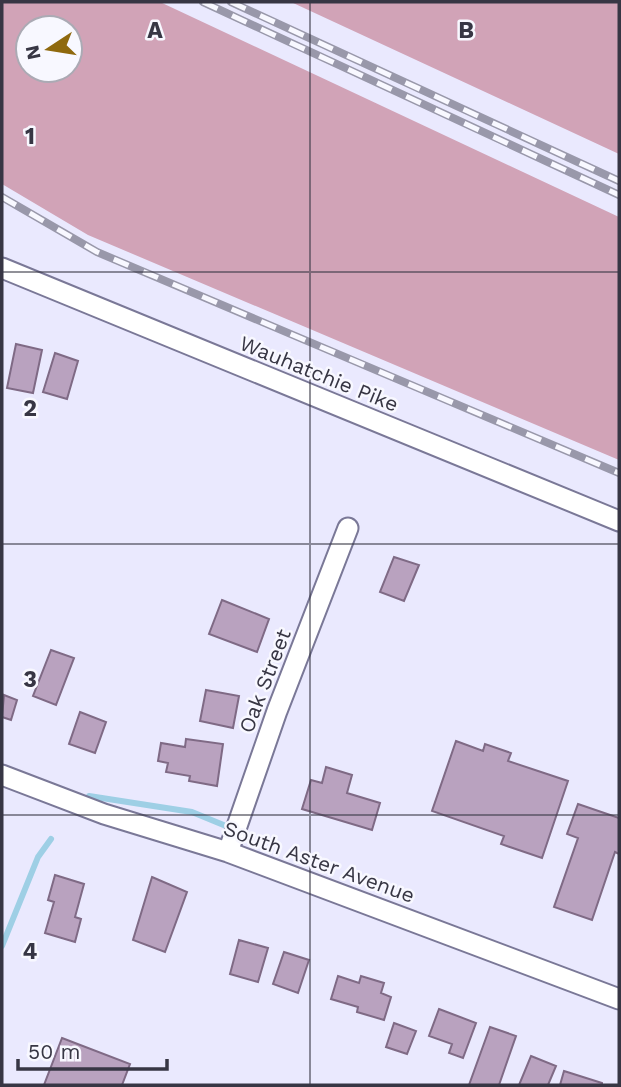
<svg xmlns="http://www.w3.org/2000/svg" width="621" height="1087" font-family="'Work Sans',sans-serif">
<rect width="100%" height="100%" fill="#eae9fe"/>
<path fill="#d1a3b7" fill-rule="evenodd" d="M 2,2 L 160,2 L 619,217 L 619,460 L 88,235 L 2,184 ZM 28,28 L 70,28 L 70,70 L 28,70 Z
M 291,2 L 619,2 L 619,154 Z"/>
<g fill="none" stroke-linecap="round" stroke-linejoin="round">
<path stroke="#9ecfe5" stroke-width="6" d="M 89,796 L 192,812 L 226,826
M 2,946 L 38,857 L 51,839"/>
</g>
<path fill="#b9a2bf" stroke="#7f6a85" stroke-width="2" d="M 16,344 L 42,350 L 33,393 L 7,388 Z
M 55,353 L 78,361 L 67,399 L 43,392 Z
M 394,557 L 419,565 L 404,601 L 380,592 Z
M 222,600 L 269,619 L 257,652 L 209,634 Z
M 51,650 L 74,658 L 56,705 L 33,696 Z
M 206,690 L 239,696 L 233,728 L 200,721 Z
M 4,695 L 17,700 L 11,720 L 2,717 Z
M 80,712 L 106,722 L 95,753 L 69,744 Z
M 186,739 L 223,744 L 217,786 L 189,781 L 190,776 L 166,772 L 168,763 L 158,761 L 161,743 L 185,747 Z
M 456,741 L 483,751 L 485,744 L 511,753 L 508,761 L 568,781 L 542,858 L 501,844 L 504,836 L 432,811 Z
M 326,767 L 352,775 L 347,793 L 380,803 L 372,830 L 302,809 L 311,780 L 322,783 Z
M 578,804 L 619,818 L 619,854 L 615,852 L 592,920 L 554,907 L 578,838 L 567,834 Z
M 55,875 L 84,884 L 75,917 L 81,919 L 75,942 L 45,933 L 54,902 L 48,900 Z
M 152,877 L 187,892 L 165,952 L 133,940 Z
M 239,940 L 268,948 L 258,982 L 230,974 Z
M 284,952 L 309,960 L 298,993 L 273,984 Z
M 338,976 L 359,983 L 361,976 L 384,983 L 381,993 L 391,997 L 384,1020 L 357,1012 L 358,1007 L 331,999 Z
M 439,1009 L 476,1023 L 463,1058 L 449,1053 L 452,1044 L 429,1036 Z
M 394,1023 L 416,1031 L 407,1054 L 386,1047 Z
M 490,1027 L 516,1036 L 499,1085 L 469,1085 Z
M 62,1038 L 130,1064 L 122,1085 L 44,1085 Z
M 531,1056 L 556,1066 L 548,1085 L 519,1085 Z
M 564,1071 L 602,1083 L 602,1085 L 560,1085 Z"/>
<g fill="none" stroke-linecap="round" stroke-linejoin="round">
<g stroke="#7a7897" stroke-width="23">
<path id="minor" d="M 2,268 L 619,521
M 2,775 L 104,814 L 228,852 L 619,999
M 228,852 L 277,711 L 348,528"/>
</g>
<use href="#minor" stroke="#fff" stroke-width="19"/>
<g stroke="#9998aa" stroke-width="8">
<path id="rail" d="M 203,2 L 619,195
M 231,2 L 619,181
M 2,197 L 97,252 L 619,473"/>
</g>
<use href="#rail" stroke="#f8f8ff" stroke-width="5" stroke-dasharray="16" stroke-linecap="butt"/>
</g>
<path fill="none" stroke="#373644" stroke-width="2" stroke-opacity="0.55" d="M 310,2 L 310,1085M 2,272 L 619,272M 2,544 L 619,544M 2,815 L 619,815"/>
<g text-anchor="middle" stroke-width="5" stroke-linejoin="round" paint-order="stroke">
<g font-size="21" fill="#373644" stroke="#f8f8ff">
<text transform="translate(319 374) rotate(22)" y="7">Wauhatchie Pike</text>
<text transform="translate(265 681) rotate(-69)" y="7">Oak Street</text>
<text transform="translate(319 862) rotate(20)" y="7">South Aster Avenue</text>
</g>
</g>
<g font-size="23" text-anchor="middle" font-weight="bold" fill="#373644" stroke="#f8f8ff" stroke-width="5" stroke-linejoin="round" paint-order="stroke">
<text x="155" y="38">A</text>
<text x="466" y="38">B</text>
<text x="30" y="144">1</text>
<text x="30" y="416">2</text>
<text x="30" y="687">3</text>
<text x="30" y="959">4</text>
</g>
<rect width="621" height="1087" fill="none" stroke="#373644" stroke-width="7"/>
<g transform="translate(49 49) rotate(258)"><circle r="33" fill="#f8f8ff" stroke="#abaab4" stroke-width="2"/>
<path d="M0-5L12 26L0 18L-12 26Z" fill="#8f690e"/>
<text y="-10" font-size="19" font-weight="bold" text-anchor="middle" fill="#373644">N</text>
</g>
<path d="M18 1059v10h149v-10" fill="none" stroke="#373644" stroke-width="3.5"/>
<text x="28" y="1059" font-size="21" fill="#373644" stroke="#f8f8ff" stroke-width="5" paint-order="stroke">50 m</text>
</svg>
